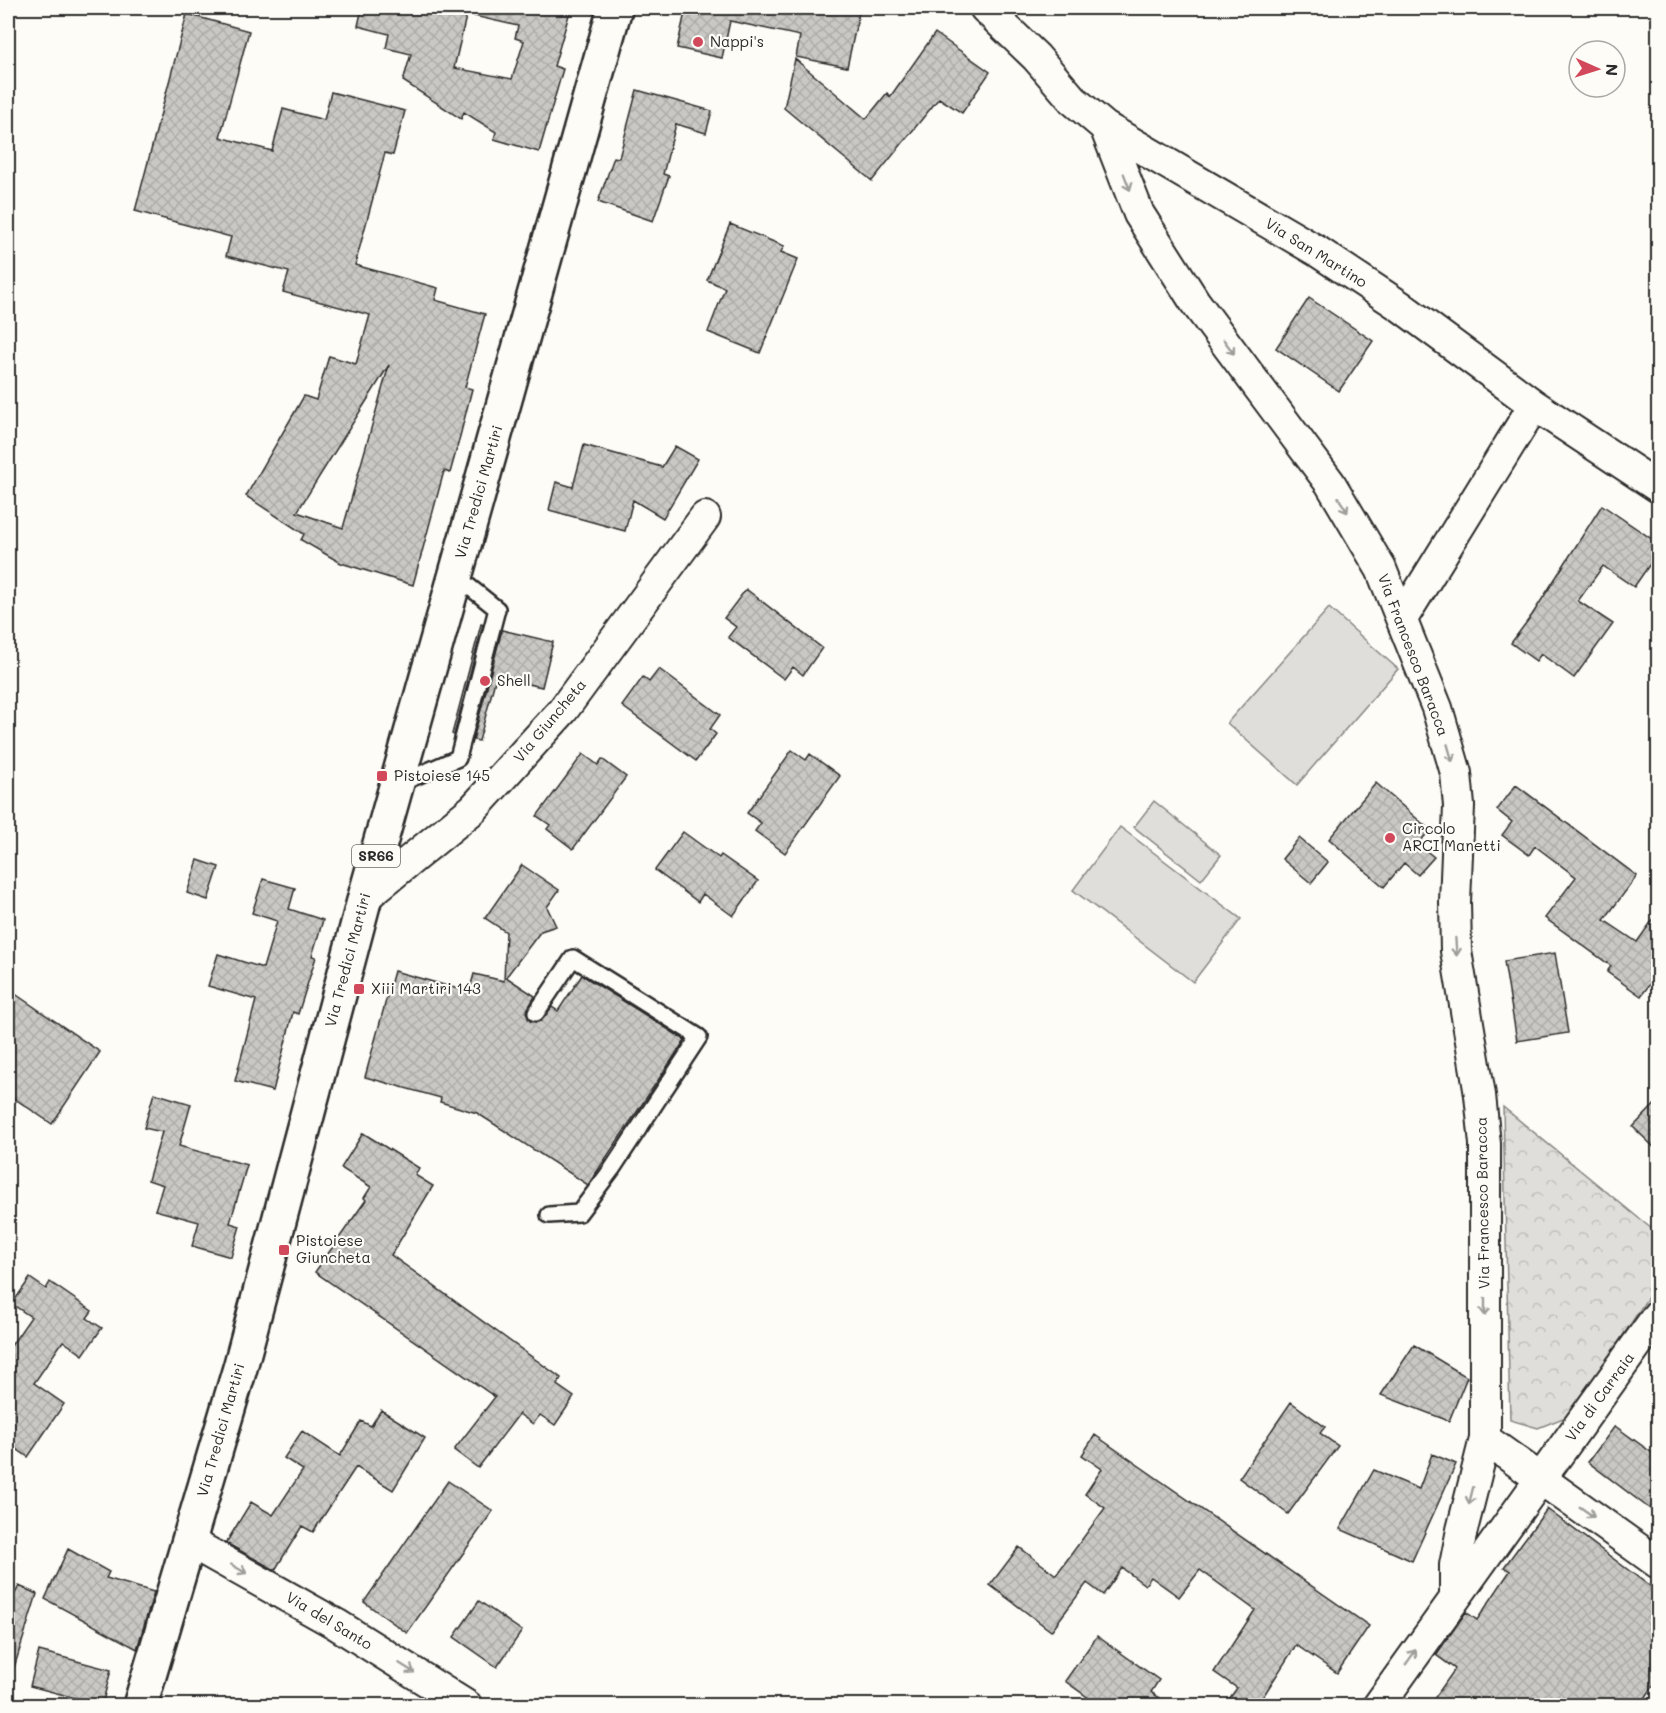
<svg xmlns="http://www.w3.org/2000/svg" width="1666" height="1713" font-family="Mali,sans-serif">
<defs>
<pattern id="park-crowns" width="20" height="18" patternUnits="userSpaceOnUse" patternTransform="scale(1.5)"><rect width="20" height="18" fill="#dfdeda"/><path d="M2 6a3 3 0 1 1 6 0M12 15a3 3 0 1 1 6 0" fill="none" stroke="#c0bfbb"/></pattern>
<pattern id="building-cross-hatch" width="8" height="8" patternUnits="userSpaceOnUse" patternTransform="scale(1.5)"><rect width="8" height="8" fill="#c9c8c4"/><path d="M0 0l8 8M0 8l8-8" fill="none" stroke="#adaca9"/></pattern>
</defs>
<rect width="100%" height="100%" fill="#fdfcf7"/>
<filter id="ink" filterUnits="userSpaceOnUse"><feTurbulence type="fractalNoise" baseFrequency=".0167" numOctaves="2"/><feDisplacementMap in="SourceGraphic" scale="12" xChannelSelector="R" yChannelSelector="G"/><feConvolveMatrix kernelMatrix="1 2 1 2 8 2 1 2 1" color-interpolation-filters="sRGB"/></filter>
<g filter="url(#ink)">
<path fill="#dfdeda" stroke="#858482" stroke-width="1.5" d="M 1329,608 L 1398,669 L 1297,785 L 1227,723 Z
M 1154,801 L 1221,855 L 1201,880 L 1134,827 Z
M 1120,827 L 1241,919 L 1193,982 L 1073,890 Z"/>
<path fill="url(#park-crowns)" stroke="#858482" stroke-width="1.5" d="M 1503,1107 L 1658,1234 L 1658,1282 L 1571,1415 L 1538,1428 L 1510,1420 Z"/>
<path fill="url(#building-cross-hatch)" stroke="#2b2b2b" stroke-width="1.5" fill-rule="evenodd" d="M 362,8 L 468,8 L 454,68 L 512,79 L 524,41 L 515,38 L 518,26 L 474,16 L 475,8 L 571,8 L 554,66 L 563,69 L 539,152 L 494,139 L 496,132 L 464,112 L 461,119 L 403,81 L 411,54 L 386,48 L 389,34 L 358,26 Z
M 686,8 L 860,8 L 847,67 L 796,57 L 800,36 L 730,21 L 722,58 L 677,48 Z
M 187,14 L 249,31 L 220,137 L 272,151 L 283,109 L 324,120 L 331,92 L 405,111 L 393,155 L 385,153 L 355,265 L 438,288 L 435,300 L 485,314 L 465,387 L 472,389 L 457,448 L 450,473 L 444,471 L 413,585 L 341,563 L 301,540 L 304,534 L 246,496 L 304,396 L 316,400 L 329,356 L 356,364 L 370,315 L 283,292 L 289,272 L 226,256 L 231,237 L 135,211 ZM 389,365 L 343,528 L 297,512 Z
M 935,33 L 990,72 L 962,113 L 939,98 L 872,181 L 784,108 L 795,59 L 866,119 L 887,93 L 890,97 Z
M 637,90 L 712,111 L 706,133 L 676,124 L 663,174 L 669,176 L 653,221 L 598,202 L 614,157 L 619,158 Z
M 730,224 L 784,246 L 781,252 L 798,259 L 760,353 L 708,332 L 725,288 L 707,280 Z
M 1309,298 L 1373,341 L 1339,391 L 1276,348 Z
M 584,445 L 662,467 L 675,446 L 698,459 L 663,518 L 633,500 L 625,531 L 549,510 L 556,482 L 573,487 Z
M 1602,505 L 1659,544 L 1659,551 L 1634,587 L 1603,566 L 1578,601 L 1613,624 L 1574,678 L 1541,654 L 1536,661 L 1511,643 L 1532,615 Z
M 746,589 L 822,648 L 803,675 L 793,667 L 784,679 L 728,637 L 736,627 L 724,618 Z
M 481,624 L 483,625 L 454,735 L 452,734 Z
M 502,630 L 553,642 L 542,687 L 496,677 L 479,741 L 473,740 Z
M 659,669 L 720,715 L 710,729 L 716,734 L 696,761 L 622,706 L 643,677 L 649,682 Z
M 792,750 L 806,760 L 810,754 L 840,776 L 785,853 L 755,831 L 761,823 L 747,813 Z
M 583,754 L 598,765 L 602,759 L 626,777 L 573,849 L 547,829 L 550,825 L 537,816 Z
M 1376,783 L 1430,830 L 1418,844 L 1434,857 L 1418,875 L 1404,863 L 1384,887 L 1329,839 Z
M 1516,785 L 1637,876 L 1604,920 L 1637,942 L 1659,911 L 1659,972 L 1641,996 L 1607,972 L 1611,966 L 1545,918 L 1576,877 L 1535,846 L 1529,855 L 1502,835 L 1512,822 L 1497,810 Z
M 683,832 L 719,858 L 721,855 L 758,881 L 733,916 L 703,894 L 698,902 L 655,870 Z
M 1299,838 L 1328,862 L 1311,883 L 1282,859 Z
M 198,860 L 219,867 L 208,900 L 187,893 Z
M 522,865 L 559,890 L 547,907 L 556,926 L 541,931 L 506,977 L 535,996 L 526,1012 L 530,1021 L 541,1021 L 552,1007 L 558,1011 L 582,975 L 685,1040 L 588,1185 L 477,1113 L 440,1102 L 441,1098 L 365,1077 L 394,971 L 469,992 L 474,974 L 504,981 L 506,932 L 485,918 Z
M 263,879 L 295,888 L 289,909 L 323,920 L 312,956 L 316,957 L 298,1014 L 293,1012 L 273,1091 L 235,1081 L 256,1000 L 208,986 L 218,954 L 263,968 L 277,921 L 252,913 Z
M 1555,953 L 1568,1033 L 1517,1041 L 1504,961 Z
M 8,989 L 100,1052 L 52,1124 L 8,1094 Z
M 154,1093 L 191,1104 L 179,1146 L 247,1165 L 230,1223 L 240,1226 L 231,1257 L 192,1246 L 199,1222 L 155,1210 L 163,1185 L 148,1180 L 162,1132 L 144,1128 Z
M 1659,1100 L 1659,1152 L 1633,1127 Z
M 363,1133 L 419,1168 L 415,1175 L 433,1186 L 391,1255 L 561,1378 L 557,1385 L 574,1397 L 555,1425 L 540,1415 L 533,1424 L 519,1414 L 478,1468 L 454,1450 L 495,1397 L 315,1272 L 366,1200 L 364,1198 L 371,1187 L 341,1168 Z
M 30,1278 L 46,1289 L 50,1282 L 92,1311 L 87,1318 L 102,1328 L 83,1355 L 63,1341 L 34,1383 L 64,1404 L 28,1457 L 8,1443 L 8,1350 L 31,1317 L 12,1304 Z
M 1414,1345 L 1467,1377 L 1449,1421 L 1381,1395 Z
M 1291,1402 L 1325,1427 L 1320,1433 L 1338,1446 L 1288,1514 L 1239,1478 Z
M 381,1410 L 425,1438 L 393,1490 L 356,1467 L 313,1532 L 302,1526 L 275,1570 L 226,1543 L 251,1502 L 273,1515 L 303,1470 L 284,1458 L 302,1431 L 340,1456 L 361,1421 L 371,1426 Z
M 1615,1426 L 1659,1458 L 1659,1498 L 1650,1509 L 1588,1462 Z
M 1095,1435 L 1369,1626 L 1337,1673 L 1296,1645 L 1257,1706 L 1224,1706 L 1237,1688 L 1214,1672 L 1255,1610 L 1200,1570 L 1179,1597 L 1151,1577 L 1145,1585 L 1122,1568 L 1103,1595 L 1087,1583 L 1051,1631 L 990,1585 L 1019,1547 L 1056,1575 L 1105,1508 L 1085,1494 L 1102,1469 L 1082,1455 Z
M 1432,1454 L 1456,1464 L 1412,1561 L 1340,1529 L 1374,1470 L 1419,1489 Z
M 448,1481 L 493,1511 L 407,1633 L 364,1602 Z
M 1547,1509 L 1659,1593 L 1659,1677 L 1640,1706 L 1429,1706 L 1455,1669 L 1436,1655 L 1466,1612 L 1477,1620 L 1510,1571 L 1504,1567 Z
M 68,1549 L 109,1572 L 106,1578 L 154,1592 L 137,1649 L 45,1599 Z
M 19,1586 L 37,1594 L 12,1674 L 8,1673 L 8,1607 Z
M 479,1601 L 522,1631 L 497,1667 L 454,1637 Z
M 1097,1636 L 1159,1680 L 1151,1692 L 1171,1706 L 1100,1706 L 1065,1681 Z
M 39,1651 L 111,1670 L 102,1705 L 30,1686 Z"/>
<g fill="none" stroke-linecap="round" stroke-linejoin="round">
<g stroke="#2b2b2b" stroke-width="20">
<path id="lane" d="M 398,784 L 458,758 L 497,609 L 456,576
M 536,1013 L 573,958 L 699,1037 L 612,1169 L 579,1213 L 549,1215"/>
</g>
<g stroke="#2b2b2b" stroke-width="34">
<path id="street" d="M 985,8 L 1036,57 L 1073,100 L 1105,127 L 1317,251 L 1400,306 L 1534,405 L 1658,487
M 1105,127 L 1139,214 L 1195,302 L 1330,483 L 1381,569 L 1437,708 L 1456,773 L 1459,806 L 1455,902 L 1456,951 L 1480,1095 L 1485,1144 L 1485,1439 L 1462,1530 L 1455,1565 L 1455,1594
M 1402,619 L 1534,405
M 365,897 L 473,809 L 563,710 L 705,517
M 1485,1439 L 1658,1563
M 188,1541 L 336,1624 L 467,1706
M 1378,1706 L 1658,1315"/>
</g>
<g stroke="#2b2b2b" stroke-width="38">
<path id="primary" d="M 140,1706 L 240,1368 L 365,897 L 615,8"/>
</g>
<use href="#lane" stroke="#fdfcf7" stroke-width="15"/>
<use href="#street" stroke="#fdfcf7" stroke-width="30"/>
<use href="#primary" stroke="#fdfcf7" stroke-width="33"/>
</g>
<defs><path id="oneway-shaft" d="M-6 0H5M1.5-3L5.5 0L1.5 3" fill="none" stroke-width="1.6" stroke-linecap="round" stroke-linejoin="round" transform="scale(1.5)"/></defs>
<g stroke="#9e9e9b">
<use href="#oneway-shaft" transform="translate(1127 182) rotate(69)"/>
<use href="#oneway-shaft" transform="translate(1229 347) rotate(54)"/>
<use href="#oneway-shaft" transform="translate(1343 505) rotate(59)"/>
<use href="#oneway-shaft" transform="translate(1450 753) rotate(74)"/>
<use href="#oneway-shaft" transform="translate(1456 947) rotate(86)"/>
<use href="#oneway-shaft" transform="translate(1485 1307) rotate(90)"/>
<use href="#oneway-shaft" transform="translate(1471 1496) rotate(104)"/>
<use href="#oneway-shaft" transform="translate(1587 1512) rotate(35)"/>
<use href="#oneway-shaft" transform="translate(239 1569) rotate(30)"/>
<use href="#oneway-shaft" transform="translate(1411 1657) rotate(-55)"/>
<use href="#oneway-shaft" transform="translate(407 1668) rotate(32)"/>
</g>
</g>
<g fill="#d1495b" stroke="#fdfcf7" stroke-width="2">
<circle cx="698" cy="42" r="6"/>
<circle cx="485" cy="681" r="6"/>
<rect x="376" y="770" width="12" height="12" rx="3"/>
<circle cx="1390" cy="838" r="6"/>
<rect x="353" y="983" width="12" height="12" rx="3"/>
<rect x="278" y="1244" width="12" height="12" rx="3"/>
</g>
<g text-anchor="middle" stroke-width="4.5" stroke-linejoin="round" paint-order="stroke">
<rect fill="#fdfcf7" stroke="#6a6a68" stroke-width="1.5" x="352" y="845" width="48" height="22" rx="4.5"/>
<g font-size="14" font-weight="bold" fill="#2b2b2b">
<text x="376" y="861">SR66</text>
</g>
<g font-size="15" fill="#2b2b2b" stroke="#fdfcf7" text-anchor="start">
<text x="710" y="47">Nappi's</text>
<text x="497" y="686">Shell</text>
<text x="394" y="781">Pistoiese 145</text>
<text x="1402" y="834">Circolo<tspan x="1402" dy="17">ARCI Manetti</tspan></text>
<text x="371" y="994">Xiii Martiri 143</text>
<text x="296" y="1246">Pistoiese<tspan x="296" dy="17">Giuncheta</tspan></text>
</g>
<g font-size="15" fill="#2b2b2b" stroke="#fdfcf7">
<text transform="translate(1316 253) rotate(32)" y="5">Via San Martino</text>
<text transform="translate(479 492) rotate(-74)" y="5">Via Tredici Martiri</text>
<text transform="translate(1413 655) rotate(69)" y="5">Via Francesco Baracca</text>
<text transform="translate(550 721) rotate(-50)" y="5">Via Giuncheta</text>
<text transform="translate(348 960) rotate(-75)" y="5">Via Tredici Martiri</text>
<text transform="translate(1483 1203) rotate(-91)" y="5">Via Francesco Baracca</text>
<text transform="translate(1600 1397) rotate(-54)" y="5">Via di Carraia</text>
<text transform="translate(221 1430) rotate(-74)" y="5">Via Tredici Martiri</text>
<text transform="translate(329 1621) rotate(31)" y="5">Via del Santo</text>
</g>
</g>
<rect width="1666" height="1713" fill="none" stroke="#fdfcf7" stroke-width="30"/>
<rect x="15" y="15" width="1636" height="1683" fill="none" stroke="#2b2b2b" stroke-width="2" filter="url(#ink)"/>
<g transform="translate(1597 69) rotate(93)"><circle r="28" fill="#fdfcf7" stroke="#a9a8a5" stroke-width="1.5"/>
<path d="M0-4.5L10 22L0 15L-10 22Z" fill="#d1495b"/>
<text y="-9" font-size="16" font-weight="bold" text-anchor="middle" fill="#2b2b2b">N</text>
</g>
</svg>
